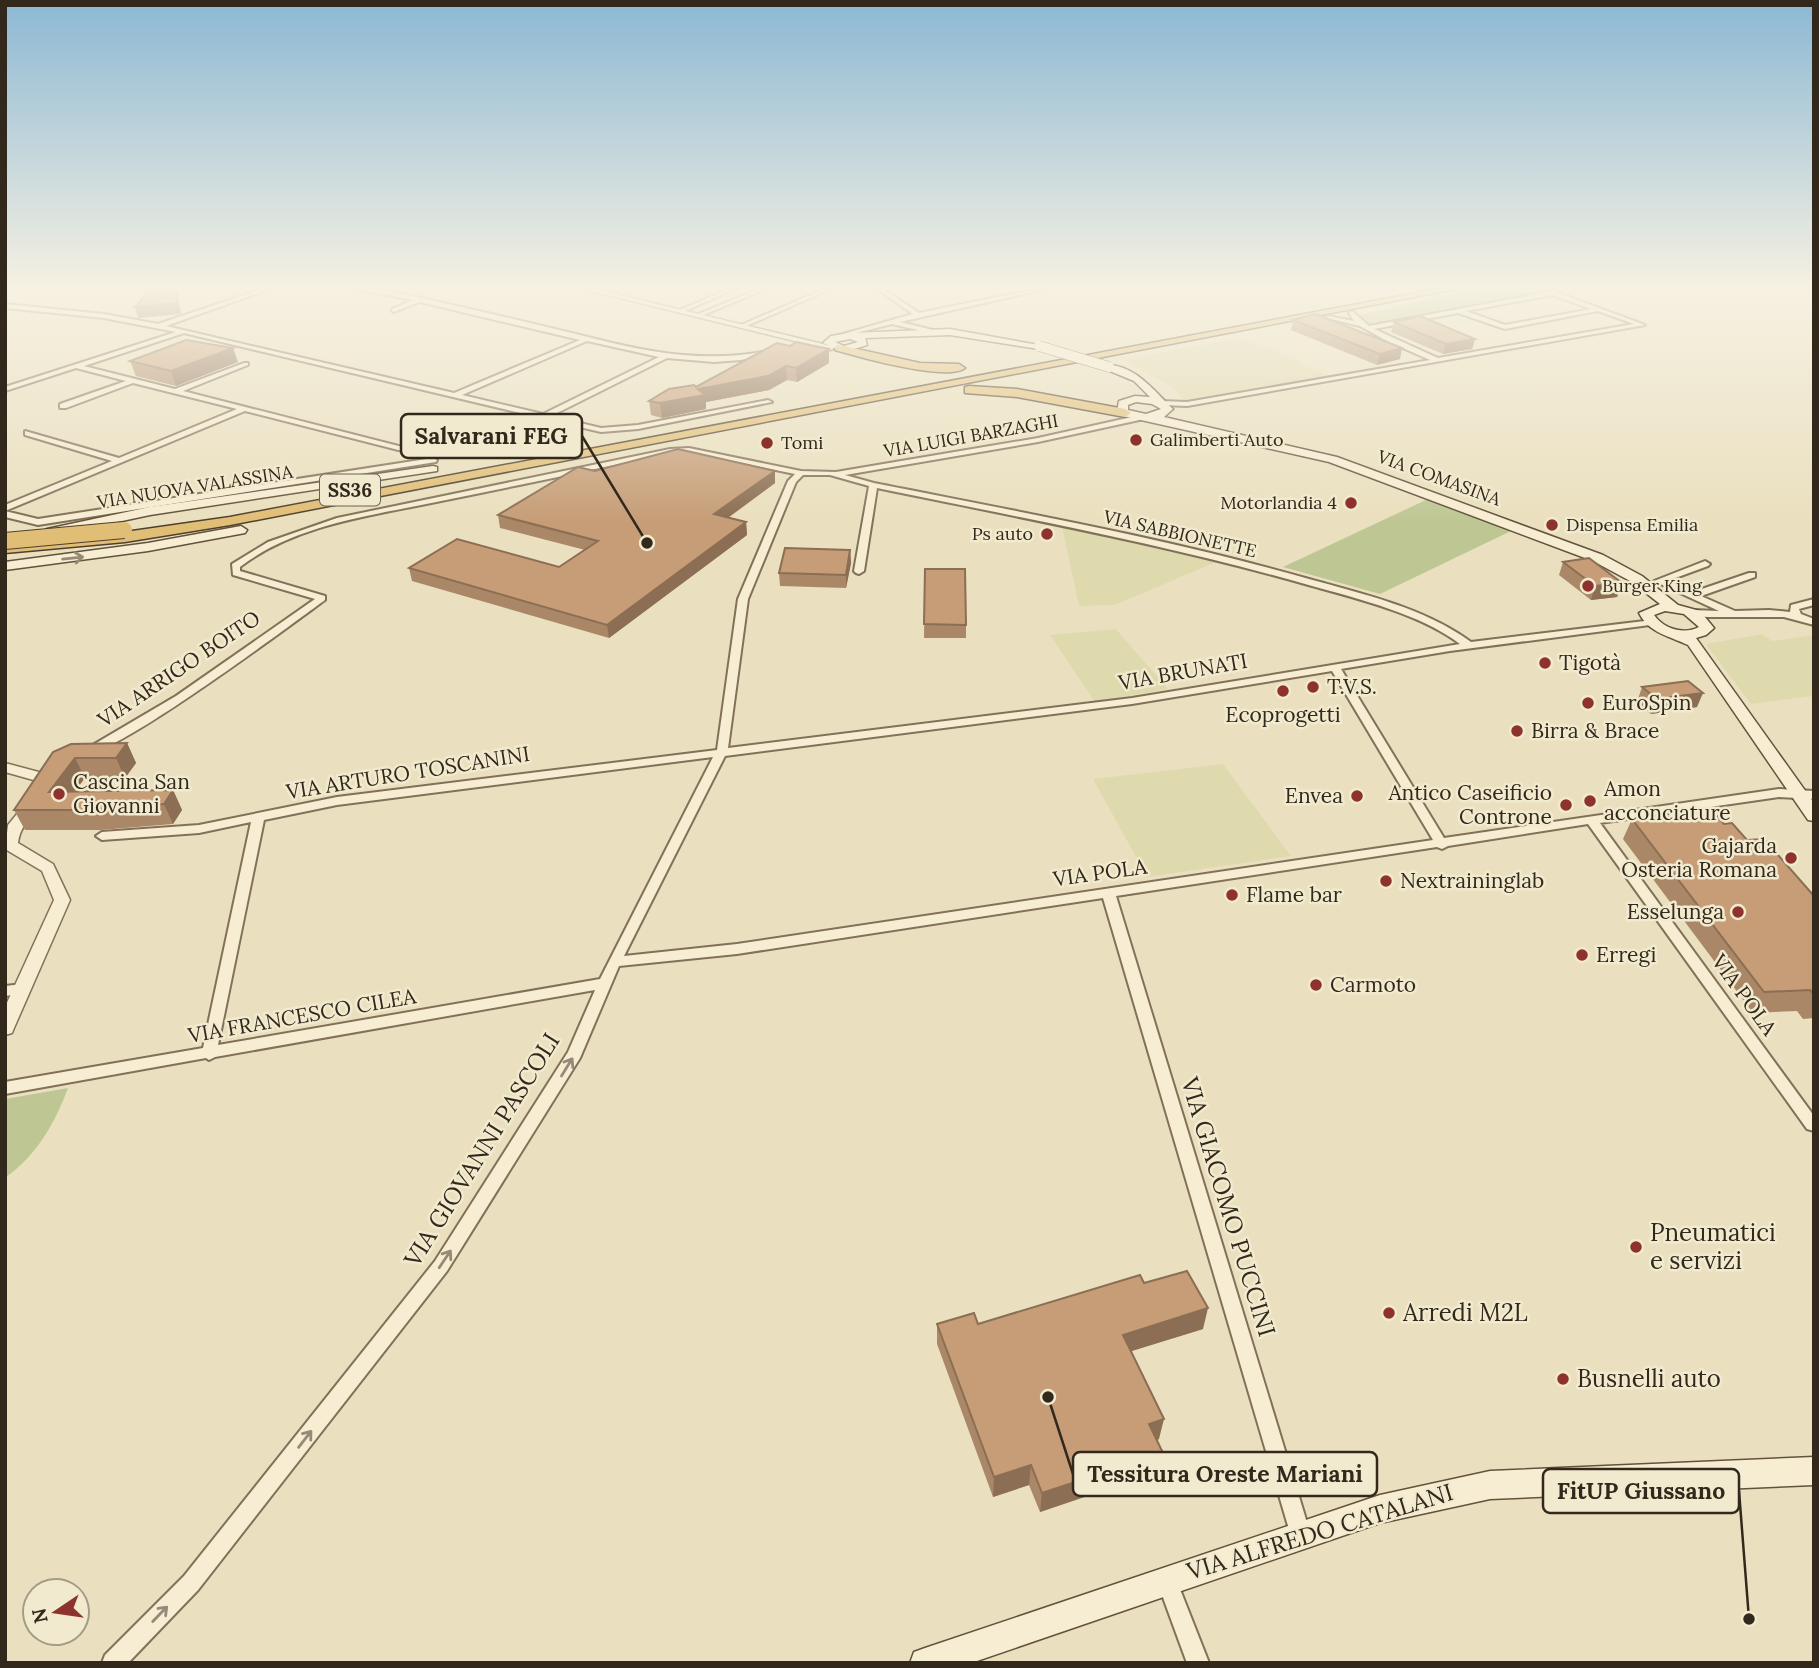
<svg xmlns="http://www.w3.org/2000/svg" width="1819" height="1668" font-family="Lora,serif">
<rect width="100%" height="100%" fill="#eae0bf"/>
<path fill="#dfdaad" d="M 1240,338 L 1302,362 L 1301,364 L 1332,377 L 1185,401 L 1174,388 L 1123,360 Z
M 1062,527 L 1216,562 L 1115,605 L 1079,606 Z
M 1116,629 L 1168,689 L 1095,702 L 1050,635 Z
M 1762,634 L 1772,641 L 1814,635 L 1814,696 L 1751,704 L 1706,644 Z
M 1223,764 L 1291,856 L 1147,877 L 1093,779 Z"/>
<path fill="#bec794" d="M 1474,289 L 1555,289 L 1372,324 L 1356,316 Z
M 1428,499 L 1511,531 L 1380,594 L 1283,567 Z
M 68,1088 C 55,1123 37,1155 5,1178 L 5,1099 Z"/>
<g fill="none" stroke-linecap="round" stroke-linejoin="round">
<g stroke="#827159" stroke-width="4">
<path id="minor" d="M 262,289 L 270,289 L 166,326 L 454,393 L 580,340 L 420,302 L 394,312 L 392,311 L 392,309 L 413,300 L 357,289 C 385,287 423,299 452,305 C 497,315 543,326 588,337 C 650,353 704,363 768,351 L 771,353 L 741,360 L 714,362 L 667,358 L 551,416 L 601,428 L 638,425 L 768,400 L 772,402 L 638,429 L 601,432 L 545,419 L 499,442 L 426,457 L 245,411 L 5,511 L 5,505 L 112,461 L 25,435 L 25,431 L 119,458 L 237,409 L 133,383 L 66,408 L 60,408 L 60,404 L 126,381 L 76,368 L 5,391 L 5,387 L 176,332 L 104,318 L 5,308 L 5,304 L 104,314 L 158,324 ZM 184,333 L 537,417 L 494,438 L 426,453 L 183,391 L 248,365 L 248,363 L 244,363 L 175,389 L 84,366 ZM 587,341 L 659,357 L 543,414 L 462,395 Z
M 729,289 L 736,289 L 682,312 L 677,311 Z
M 759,289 L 766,289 L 701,316 L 696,315 Z
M 824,289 L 831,289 L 744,327 L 739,326 Z
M 877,289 L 883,289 L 919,313 L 1036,289 L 1046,289 L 900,322 L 937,331 L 938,332 L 935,334 L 892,324 L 836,338 L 836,336 L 913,314 Z
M 1553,291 L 1645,325 L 1187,406 L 1161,405 L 1157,403 L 1161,401 L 1187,402 L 1430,360 L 1387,341 L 1360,326 L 1327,318 L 1327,316 L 1354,321 L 1349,313 L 1352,311 L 1369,326 ZM 1553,295 L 1591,309 L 1505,325 L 1466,311 ZM 1598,311 L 1634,324 L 1438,358 L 1374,329 L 1458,313 L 1505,329 Z
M 1141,415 L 1144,415 L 1144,419 L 1038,442 L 845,475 L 874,483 C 1020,512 1166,538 1309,579 C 1363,594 1425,608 1471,642 L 1653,620 L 1655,622 L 1650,625 L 1450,651 L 1341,669 L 1444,838 L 1779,789 L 1814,791 L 1814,799 L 1779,797 L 1600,823 L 1814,1116 L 1814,1131 L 1807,1129 L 1588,824 L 1448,846 L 1442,849 L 1437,847 L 1116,896 L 1311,1536 L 1308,1543 L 1301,1546 L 1294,1543 L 1291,1536 L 1103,898 L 737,954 L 619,966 L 580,1058 L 447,1271 L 198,1590 L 128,1663 L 102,1663 L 105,1655 L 184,1576 L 435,1261 L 568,1052 L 595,990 L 215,1057 L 209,1060 L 206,1058 L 5,1094 L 5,1082 L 203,1048 L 251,822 L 199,833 L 102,840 L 96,836 L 102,832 L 199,825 L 337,797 L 717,750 L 738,599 L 788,481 L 795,474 L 689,452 L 670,453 C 595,469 521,485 446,500 C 377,515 297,523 240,567 L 240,571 L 325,596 L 325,600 C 292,624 114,757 86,753 L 84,751 L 86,749 L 176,696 L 315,599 L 233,575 L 232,564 L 268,542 L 337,518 L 670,449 L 689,448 L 801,471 L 836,472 L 1038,438 ZM 803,475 L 830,475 L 869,486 L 854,571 L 856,573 L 859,574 L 864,571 L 877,488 C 1022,518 1169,545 1312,586 C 1359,599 1420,614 1460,644 L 1132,698 L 728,748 L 748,599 L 796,482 ZM 1332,671 L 1433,840 L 737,944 L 624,956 L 725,756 L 1132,704 ZM 713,757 L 600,979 L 218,1045 L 264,820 L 337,805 Z
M 433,458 L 437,460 L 436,462 L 38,525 L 5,517 L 5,511 L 38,519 Z
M 1705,561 L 1710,564 L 1708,566 L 1667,581 L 1693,592 L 1749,573 L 1755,573 L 1755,577 L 1701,596 L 1735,611 L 1769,610 L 1790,612 L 1791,605 L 1814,599 L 1814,605 L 1799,609 L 1801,614 L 1814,619 L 1814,625 L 1784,617 L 1707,617 L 1689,615 L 1687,613 L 1692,610 L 1719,611 L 1654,581 Z
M 23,984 L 28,985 L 30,989 L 28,993 L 5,996 L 5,986 Z
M 1167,1571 L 1174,1574 L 1209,1663 L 1187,1663 L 1157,1581 L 1160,1574 Z"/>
</g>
<g stroke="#827159" stroke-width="3">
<path id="tertiary" d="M 583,289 L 595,289 L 835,347 L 831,350 Z
M 5,763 L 50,775 L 52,778 C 51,805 21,816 18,843 L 53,864 L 70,900 L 14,1028 L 12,1033 L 5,1035 L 5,1007 L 54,900 L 42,871 L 5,849 L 8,825 L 34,793 L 37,781 L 5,772 Z"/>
</g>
<g stroke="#63523c" stroke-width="3">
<path id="secondary" d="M 950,329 L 1044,346 L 1039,349 L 950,335 L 865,338 L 867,345 L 844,352 L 823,343 L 831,336 L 850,333 ZM 850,339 L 858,342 L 844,346 L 835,342 Z
M 1105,365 C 1134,363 1155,392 1173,409 L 1164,417 L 1337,457 L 1603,555 L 1642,576 L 1678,605 L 1700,611 L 1714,628 L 1706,635 L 1696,638 L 1814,803 L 1814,821 L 1808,820 L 1688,645 C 1669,636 1649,633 1639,613 L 1660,604 L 1632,582 L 1593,561 L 1329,462 L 1123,416 L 1117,411 L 1119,401 L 1135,396 L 1150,397 L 1134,381 L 1105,369 ZM 1136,402 L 1152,404 L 1161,409 L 1146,414 L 1128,410 L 1128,405 ZM 1665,611 L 1684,614 L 1699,627 C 1684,635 1664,629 1654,615 Z
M 433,466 L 437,467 L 437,471 L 150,515 L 47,537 L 41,533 L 47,529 L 150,507 Z
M 241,526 L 247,530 L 245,533 L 148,551 L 5,570 L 5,562 L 148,543 Z
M 1814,1457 L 1814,1485 L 1490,1499 L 1380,1523 L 971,1663 L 910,1663 L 914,1652 L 925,1648 L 1380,1495 L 1490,1471 Z"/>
</g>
<g stroke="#4f3f2d" stroke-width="3">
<path id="trunk" d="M 1437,289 L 1456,289 L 230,525 L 125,542 L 5,553 L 5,543 L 125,532 L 230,517 Z
M 839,345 L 920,363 L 959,364 L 965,368 C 947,382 859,357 835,350 L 835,346 Z
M 969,386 L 1017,389 L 1125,409 L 1131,413 L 1125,417 L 1017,397 L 965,393 L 965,387 Z"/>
</g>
<use href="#minor" fill="#f6edd2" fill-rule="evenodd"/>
<use href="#tertiary" fill="#f6edd2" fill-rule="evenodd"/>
<use href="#secondary" fill="#f6edd2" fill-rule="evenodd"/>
<use href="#trunk" fill="#e1be76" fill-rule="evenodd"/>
<g stroke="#63523c" stroke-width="11" stroke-linecap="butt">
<path id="secondary-bridge" d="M 1039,346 L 1109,367"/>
</g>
<g stroke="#4f3f2d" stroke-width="18" stroke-linecap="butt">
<path id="trunk-bridge" d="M 5,541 L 124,530"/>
</g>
<use href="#secondary-bridge" stroke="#f6edd2" stroke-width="10"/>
<use href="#trunk-bridge" stroke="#e1be76" stroke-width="16"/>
</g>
<path fill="#aa8766" d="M 1293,320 L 1400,359 L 1377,365 L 1291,330 Z
M 1394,322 L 1475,339 L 1472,349 L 1443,354 L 1391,332 Z
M 777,343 L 829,363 L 797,382 L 787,380 L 769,390 L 706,402 L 706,409 L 662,418 L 651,415 L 649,401 L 696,387 Z
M 130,361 L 238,362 L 176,386 L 136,376 Z
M 595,471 L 775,483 L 728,518 L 746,522 L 747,535 L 609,638 L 412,581 L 409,568 L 559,567 L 585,550 L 500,528 L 498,515 Z
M 850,550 L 851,563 L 846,588 L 780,586 L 779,573 Z
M 1563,562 L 1622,583 L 1617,597 L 1591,600 L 1559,575 Z
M 925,569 L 966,625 L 966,638 L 924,638 Z
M 1642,687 L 1697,707 L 1651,714 L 1637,702 Z
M 127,743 L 136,763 L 125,778 L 85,778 L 74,791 L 173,790 L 182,810 L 173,824 L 101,830 L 25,830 L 14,810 L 53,752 Z
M 1632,819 L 1724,824 L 1747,840 L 1814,896 L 1814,1018 L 1803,1019 L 1797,1011 L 1753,1013 L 1623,839 Z
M 1144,1283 L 1203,1329 L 1131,1351 L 1159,1439 L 1157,1440 L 1158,1472 L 1040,1512 L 1029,1485 L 993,1497 L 937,1344 L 937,1324 L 978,1324 Z"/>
<path fill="#8b6e53" d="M 175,289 L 178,296 L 181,314 L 138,318 L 135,307 Z
M 1475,339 L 1472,349 L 1443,354 L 1446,344 Z
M 233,348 L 238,362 L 176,386 L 171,371 Z
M 1402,348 L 1400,359 L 1377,365 L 1380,354 Z
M 829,349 L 829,363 L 797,382 L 796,368 Z
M 786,366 L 787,380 L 769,390 L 706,402 L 706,409 L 662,418 L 660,403 L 698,389 Z
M 775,471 L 775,483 L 715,527 L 714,514 Z
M 746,522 L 747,535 L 609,638 L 607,625 Z
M 850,550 L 851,563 L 846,588 L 846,575 Z
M 1622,583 L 1617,597 L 1591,600 L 1595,586 Z
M 1703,693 L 1697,707 L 1651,714 L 1657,699 Z
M 127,743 L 136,763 L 125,778 L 116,758 Z
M 75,758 L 85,778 L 60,810 L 49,792 Z
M 173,790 L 182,810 L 173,824 L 164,804 Z
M 1208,1308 L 1203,1329 L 1119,1355 L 1123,1335 Z
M 1164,1419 L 1159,1439 L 1145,1444 L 1149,1424 Z
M 1163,1453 L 1158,1472 L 1040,1512 L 1042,1493 Z
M 1031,1465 L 1029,1485 L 993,1497 L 994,1477 Z"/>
<path fill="#c69d77" stroke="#8b6e53" stroke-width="2" d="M 151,289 L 175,289 L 177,303 L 135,307 Z
M 1315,314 L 1402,348 L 1380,354 L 1293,320 Z
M 1420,316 L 1475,339 L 1446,344 L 1394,322 Z
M 186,340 L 233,348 L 171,371 L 130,361 Z
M 796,342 L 829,349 L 796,368 L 786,366 L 768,376 L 698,389 L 705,395 L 660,403 L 649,401 L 669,389 L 694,385 L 696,387 L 777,343 L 790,346 Z
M 678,449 L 775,471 L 714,514 L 746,522 L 607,625 L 409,568 L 457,539 L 559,567 L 598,541 L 498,515 L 578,467 L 595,471 Z
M 785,548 L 850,550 L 846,575 L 779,573 Z
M 1589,558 L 1622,583 L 1595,586 L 1563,562 Z
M 925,569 L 965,569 L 966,625 L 924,624 Z
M 1688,681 L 1703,693 L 1657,699 L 1642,687 Z
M 127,743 L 116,758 L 75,758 L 49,792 L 173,790 L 164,804 L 91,810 L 14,810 L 53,752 L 71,744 Z
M 1717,816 L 1724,824 L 1732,823 L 1747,840 L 1764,839 L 1814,896 L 1814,995 L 1810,990 L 1764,992 L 1632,819 Z
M 1187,1271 L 1208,1308 L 1123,1335 L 1164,1419 L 1149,1424 L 1163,1453 L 1042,1493 L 1031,1465 L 994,1477 L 937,1324 L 974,1313 L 978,1324 L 1140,1275 L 1144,1283 Z"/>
<defs><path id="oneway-shaft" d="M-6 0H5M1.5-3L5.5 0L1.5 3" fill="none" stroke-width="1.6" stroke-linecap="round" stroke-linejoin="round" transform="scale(1.75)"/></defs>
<g stroke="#948a77">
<use href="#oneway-shaft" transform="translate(73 558) rotate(-6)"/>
<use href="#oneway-shaft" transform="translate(567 1067) rotate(-58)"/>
<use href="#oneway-shaft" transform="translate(445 1259) rotate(-56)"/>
<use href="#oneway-shaft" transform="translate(305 1439) rotate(-52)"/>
<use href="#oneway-shaft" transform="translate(160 1614) rotate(-46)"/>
</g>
<linearGradient id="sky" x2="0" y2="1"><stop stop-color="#8cb8d4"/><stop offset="0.55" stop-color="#f6f1e2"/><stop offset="1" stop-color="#f6f1e2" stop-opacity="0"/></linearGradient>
<rect width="1819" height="522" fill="url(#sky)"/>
<g fill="#8d322d" stroke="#f2eace" stroke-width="2.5">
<circle cx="1136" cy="440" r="7"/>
<circle cx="767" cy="443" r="7"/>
<circle cx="1351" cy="503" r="7"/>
<circle cx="1552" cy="525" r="7"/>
<circle cx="1047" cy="534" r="7"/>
<circle cx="1588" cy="586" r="7"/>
<circle cx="1545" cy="663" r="7"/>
<circle cx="1313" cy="687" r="7"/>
<circle cx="1283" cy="691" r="7"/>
<circle cx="1588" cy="703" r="7"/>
<circle cx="1517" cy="731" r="7"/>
<circle cx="59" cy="794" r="7"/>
<circle cx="1357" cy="796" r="7"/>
<circle cx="1590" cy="801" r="7"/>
<circle cx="1566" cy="805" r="7"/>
<circle cx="1791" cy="858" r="7"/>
<circle cx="1386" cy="881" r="7"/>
<circle cx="1232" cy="895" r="7"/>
<circle cx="1738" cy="912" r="7"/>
<circle cx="1582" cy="955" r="7"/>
<circle cx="1316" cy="985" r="7"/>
<circle cx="1636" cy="1247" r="7"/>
<circle cx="1389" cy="1313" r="7"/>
<circle cx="1563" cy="1379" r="7"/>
</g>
<g text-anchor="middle" stroke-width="5" stroke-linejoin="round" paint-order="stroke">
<g font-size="18" fill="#32281c" stroke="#f2eace">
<text transform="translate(971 436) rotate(-10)" y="6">VIA LUIGI BARZAGHI</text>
<text transform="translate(1439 478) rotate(20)" y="6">VIA COMASINA</text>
<text transform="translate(195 487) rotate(-9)" y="6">VIA NUOVA VALASSINA</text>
<text transform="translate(1180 534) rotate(13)" y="6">VIA SABBIONETTE</text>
</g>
<g font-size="18" fill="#32281c" stroke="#f2eace" text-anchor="start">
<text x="1150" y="446">Galimberti Auto</text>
<text x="781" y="449">Tomi</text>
<text x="1337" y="509" text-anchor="end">Motorlandia 4</text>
<text x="1566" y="531">Dispensa Emilia</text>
<text x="1033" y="540" text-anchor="end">Ps auto</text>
<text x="1602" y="592">Burger King</text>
</g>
<rect fill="#f2eace" stroke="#6c6251" stroke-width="2" x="320" y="474.5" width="60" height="31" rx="5"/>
<g font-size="19" font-weight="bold" fill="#32281c">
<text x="350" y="497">SS36</text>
</g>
<g font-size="21" fill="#32281c" stroke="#f2eace" text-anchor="start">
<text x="1559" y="670">Tigotà</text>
<text x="1327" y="694">T.V.S.</text>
<text x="1602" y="710">EuroSpin</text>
<text x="1283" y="722" text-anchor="middle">Ecoprogetti</text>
<text x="1531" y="738">Birra &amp; Brace</text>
<text x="73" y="789">Cascina San<tspan x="73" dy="24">Giovanni</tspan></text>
<text x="1604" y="796">Amon<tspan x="1604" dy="24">acconciature</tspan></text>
<text x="1552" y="800" text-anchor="end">Antico Caseificio<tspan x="1552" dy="24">Controne</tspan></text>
<text x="1343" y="803" text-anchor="end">Envea</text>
<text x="1777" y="853" text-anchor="end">Gajarda<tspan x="1777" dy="24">Osteria Romana</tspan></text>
<text x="1400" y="888">Nextraininglab</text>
<text x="1246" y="902">Flame bar</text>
<text x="1724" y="919" text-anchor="end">Esselunga</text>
<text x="1596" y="962">Erregi</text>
<text x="1330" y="992">Carmoto</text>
</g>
<g font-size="21" fill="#32281c" stroke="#f2eace">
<text transform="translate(179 669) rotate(-34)" y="7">VIA ARRIGO BOITO</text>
<text transform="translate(1183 672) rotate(-10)" y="7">VIA BRUNATI</text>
<text transform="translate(408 773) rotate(-9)" y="7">VIA ARTURO TOSCANINI</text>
<text transform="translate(1100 873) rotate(-8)" y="7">VIA POLA</text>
<text transform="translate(1744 995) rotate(54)" y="7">VIA POLA</text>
<text transform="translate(302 1016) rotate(-10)" y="7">VIA FRANCESCO CILEA</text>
</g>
<g font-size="24" fill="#32281c" stroke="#f2eace">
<text transform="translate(482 1150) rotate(-58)" y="8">VIA GIOVANNI PASCOLI</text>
<text transform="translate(1228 1207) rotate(73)" y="8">VIA GIACOMO PUCCINI</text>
<text transform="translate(1320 1532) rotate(-17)" y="8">VIA ALFREDO CATALANI</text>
</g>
<g font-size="24" fill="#32281c" stroke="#f2eace" text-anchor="start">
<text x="1650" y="1241">Pneumatici<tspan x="1650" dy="28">e servizi</tspan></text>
<text x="1403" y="1321">Arredi M2L</text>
<text x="1577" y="1387">Busnelli auto</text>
</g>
</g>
<path fill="none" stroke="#32281c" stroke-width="2.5" d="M647 543L582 436M1048 1397L1073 1474M1749 1619L1739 1491"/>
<g fill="#32281c" stroke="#f2eace" stroke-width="2.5">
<circle cx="647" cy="543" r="7"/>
<circle cx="1048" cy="1397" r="7"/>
<circle cx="1749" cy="1619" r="7"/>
</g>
<g fill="#f2eace" stroke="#32281c" stroke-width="2.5">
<rect x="401" y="414" width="181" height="44" rx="7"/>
<rect x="1073" y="1452" width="304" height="44" rx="7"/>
<rect x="1543" y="1469" width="196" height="44" rx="7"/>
</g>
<g font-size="23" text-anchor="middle" font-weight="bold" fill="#32281c">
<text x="491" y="444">Salvarani FEG</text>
<text x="1225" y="1482">Tessitura Oreste Mariani</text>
<text x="1641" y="1499">FitUP Giussano</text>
</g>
<rect width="1819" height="1668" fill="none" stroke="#32281c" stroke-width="14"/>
<g transform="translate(56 1612) rotate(257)"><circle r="33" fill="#f2eace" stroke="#a59c87" stroke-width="2"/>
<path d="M0-5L12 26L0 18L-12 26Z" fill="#8d322d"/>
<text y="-10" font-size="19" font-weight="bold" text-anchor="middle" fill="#32281c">N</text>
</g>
</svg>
